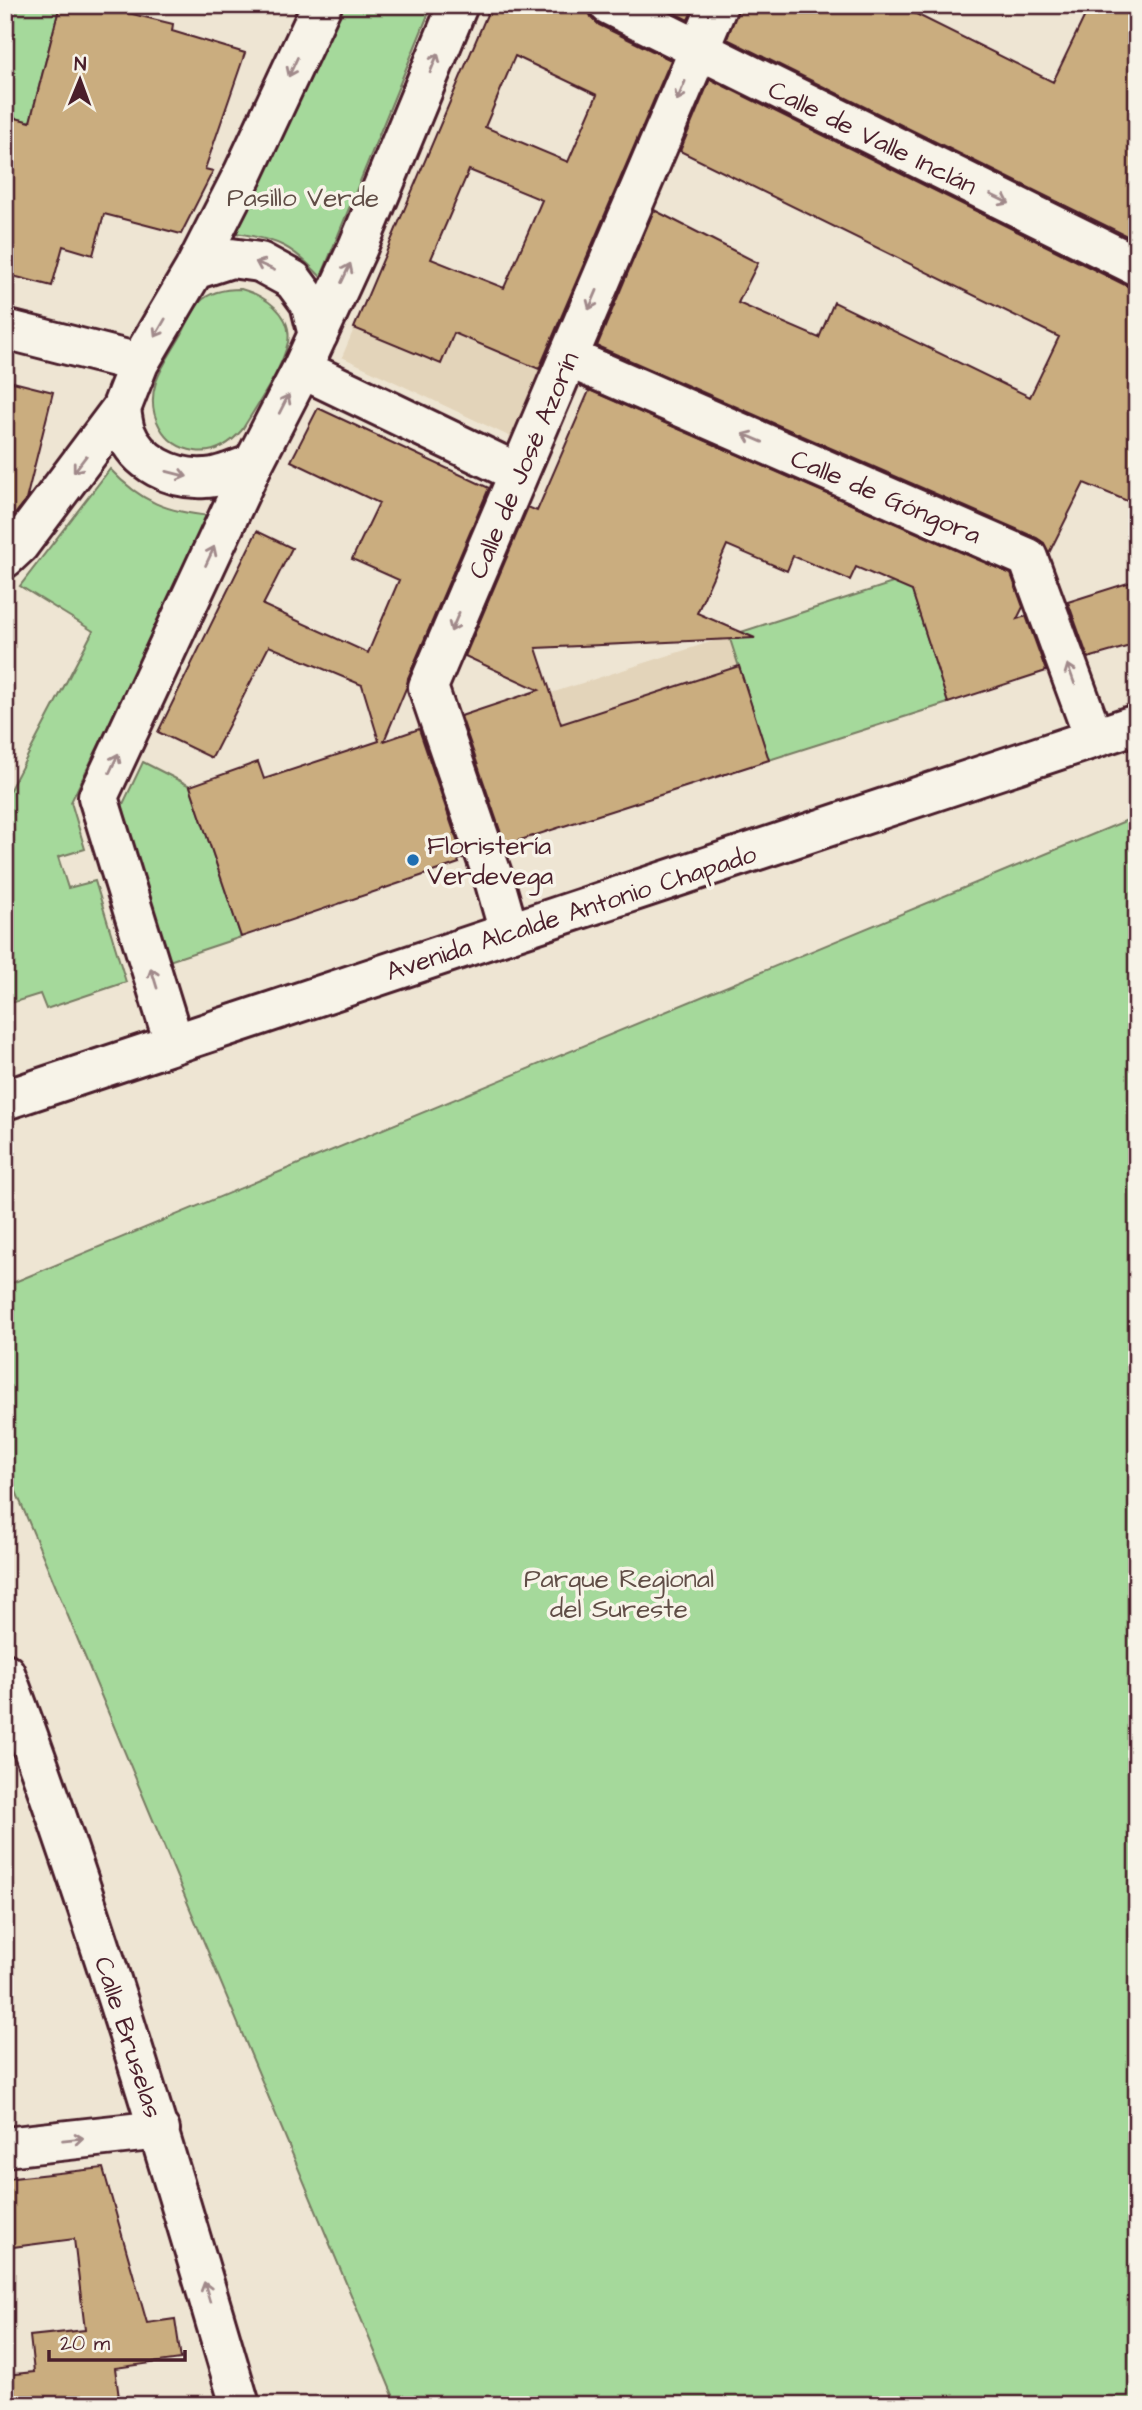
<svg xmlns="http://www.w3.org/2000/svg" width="1142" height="2410" font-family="'Architects Daughter',sans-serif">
<rect width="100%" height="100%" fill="#eee5d3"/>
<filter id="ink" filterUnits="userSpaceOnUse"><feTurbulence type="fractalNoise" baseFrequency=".0143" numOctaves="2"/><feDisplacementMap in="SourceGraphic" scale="14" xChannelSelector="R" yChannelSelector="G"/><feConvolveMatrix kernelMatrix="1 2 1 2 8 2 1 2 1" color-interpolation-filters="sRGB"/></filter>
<g filter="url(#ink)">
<path fill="#e3d4ba" d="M 391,241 L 510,291 L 487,347 L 544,371 L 515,439 L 342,357 Z
M 729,636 L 769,760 L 591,818 L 551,693 Z"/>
<path fill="#a5d99b" stroke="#787c63" stroke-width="2" d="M 5,5 L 60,5 L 30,122 L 5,115 Z
M 338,5 L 432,5 L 321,277 C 292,246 279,240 236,233 L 309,76 Z
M 241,289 C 263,295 293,313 288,342 C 282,370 257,405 242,430 C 230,444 214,454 195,451 C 162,446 146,413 156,382 C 162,365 173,350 182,334 C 187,324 193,310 200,302 C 210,291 228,289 241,289 Z
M 110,469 C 141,502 167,512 211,516 L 71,802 L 85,849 L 58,857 L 68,888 L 95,881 L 126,982 L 46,1009 L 40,994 L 5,1005 L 5,799 L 93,631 L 20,586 Z
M 908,578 L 948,703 L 769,760 L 729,636 Z
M 143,762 L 190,786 L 241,937 L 169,961 L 122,806 Z
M 1137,816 L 1137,2405 L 397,2405 L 5,1465 L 5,1286 Z"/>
<path fill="#caad7f" stroke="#4a1f2b" stroke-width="2" fill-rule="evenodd" d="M 60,5 L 96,5 L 173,24 L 172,31 L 245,53 L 205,169 L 213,171 L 181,234 L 104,214 L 93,255 L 63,246 L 52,286 L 5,274 L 5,115 L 30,122 Z
M 491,5 L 587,5 L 591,17 L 599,25 L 671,60 L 539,369 L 454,333 L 441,364 L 354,328 ZM 515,56 L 597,95 L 568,162 L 485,127 ZM 469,170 L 542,200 L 504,288 L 431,259 Z
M 659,5 L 694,5 L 688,20 Z
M 739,5 L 898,5 L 1053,82 L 1090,5 L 1137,5 L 1137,241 L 727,39 Z
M 710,79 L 1127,286 L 1137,288 L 1137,505 L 1084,483 L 1049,553 L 1044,543 L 1037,538 L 597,346 L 654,210 L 758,263 L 738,303 L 819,338 L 834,302 L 1030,397 L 1059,337 L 680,151 Z
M 5,380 L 53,392 L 26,500 L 5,527 Z
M 580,386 L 1011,574 L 1023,607 L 1017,619 L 1026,616 L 1046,671 L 948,703 L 912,591 L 856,567 L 850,580 L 793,556 L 787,571 L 727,545 L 697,613 L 755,638 L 536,648 L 561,724 L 739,666 L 769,760 L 505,845 L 461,716 L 539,690 L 465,656 L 528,507 L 537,511 L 589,391 Z
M 318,408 L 489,488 L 408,678 L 407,686 L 384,741 L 419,729 L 463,858 L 458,860 L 459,863 L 241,937 L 190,786 L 258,762 L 264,779 L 379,741 L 362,685 L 269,646 L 212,758 L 158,732 L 257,531 L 292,548 L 263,605 L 368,653 L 399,580 L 352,559 L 379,503 L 291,461 Z
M 1137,580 L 1137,644 L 1088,658 L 1068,602 Z
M 103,2168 L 147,2323 L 175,2319 L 181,2359 L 115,2368 L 120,2405 L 5,2405 L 5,2375 L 34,2372 L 30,2336 L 85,2330 L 74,2239 L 5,2248 L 5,2179 Z"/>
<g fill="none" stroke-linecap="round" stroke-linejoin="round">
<g stroke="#4a1f2b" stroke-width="44">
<path id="street" d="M 609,5 L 1137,266
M 194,270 L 231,258 L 260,262 L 293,280 L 310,303 L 318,335
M 5,329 L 139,363
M 569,358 L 1028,558 L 1094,738
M 302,369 L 518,473
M 121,409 C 122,416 123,424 125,431 C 137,463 173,480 205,478 C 220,478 238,469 253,464
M 5,558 L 19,545 L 121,409 L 139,363 L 194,270 L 243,174 L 322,5
M 509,932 L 495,883 L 428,687 L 718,5
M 174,1043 L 98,797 L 253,464 L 302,369 L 358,247 L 458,5
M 5,1673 C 95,1913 168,2159 240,2405
M 5,2147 L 160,2130"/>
</g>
<g stroke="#4a1f2b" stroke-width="44">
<path id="secondary" d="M 5,1100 L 1137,724"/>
</g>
<use href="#street" stroke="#f7f3e8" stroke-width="38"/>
<use href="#secondary" stroke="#f7f3e8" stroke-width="38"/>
</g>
<defs><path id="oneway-shaft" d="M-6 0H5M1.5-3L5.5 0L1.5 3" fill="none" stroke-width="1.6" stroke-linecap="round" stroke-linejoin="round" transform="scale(1.75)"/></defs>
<g stroke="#a0898a">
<use href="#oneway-shaft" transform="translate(434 63) rotate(-68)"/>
<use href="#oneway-shaft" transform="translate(293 67) rotate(115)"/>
<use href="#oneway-shaft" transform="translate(681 91) rotate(113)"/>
<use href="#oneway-shaft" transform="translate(1000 199) rotate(26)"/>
<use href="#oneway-shaft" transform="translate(265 266) rotate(-156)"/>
<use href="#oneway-shaft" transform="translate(346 273) rotate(-65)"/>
<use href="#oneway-shaft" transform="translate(593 300) rotate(113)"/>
<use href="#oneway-shaft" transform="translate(160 328) rotate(120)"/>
<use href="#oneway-shaft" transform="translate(284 404) rotate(-63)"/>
<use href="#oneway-shaft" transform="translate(753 438) rotate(-157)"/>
<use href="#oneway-shaft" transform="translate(80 464) rotate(127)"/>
<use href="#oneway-shaft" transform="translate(177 474) rotate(14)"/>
<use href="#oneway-shaft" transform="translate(210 556) rotate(-65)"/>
<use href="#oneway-shaft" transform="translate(455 622) rotate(113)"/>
<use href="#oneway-shaft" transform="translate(1071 674) rotate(-110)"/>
<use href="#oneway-shaft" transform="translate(114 763) rotate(-65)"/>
<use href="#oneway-shaft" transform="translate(154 978) rotate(-107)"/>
<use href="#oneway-shaft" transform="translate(73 2139) rotate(-6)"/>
<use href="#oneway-shaft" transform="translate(207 2292) rotate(-106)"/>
</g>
</g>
<circle fill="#1f6fb2" stroke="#f7f3e8" stroke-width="2.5" cx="413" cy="860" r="7"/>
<g text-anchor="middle" stroke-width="7" stroke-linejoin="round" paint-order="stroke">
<g font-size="26" fill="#4a1f2b" stroke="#f7f3e8">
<text transform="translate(873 137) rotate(26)" y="9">Calle de Valle Inclán</text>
<text transform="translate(523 465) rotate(-67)" y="9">Calle de José Azorín</text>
<text transform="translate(886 496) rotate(23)" y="9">Calle de Góngora</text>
<text transform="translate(571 912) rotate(-18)" y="9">Avenida Alcalde Antonio Chapado</text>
<text transform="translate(129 2037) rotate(72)" y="9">Calle Bruselas</text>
</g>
<g font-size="26" fill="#614e47" stroke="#f7f3e8">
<text x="303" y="206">Pasillo Verde</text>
<text x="619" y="1587">Parque Regional<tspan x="619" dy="30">del Sureste</tspan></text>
</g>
<g font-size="26" fill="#4a1f2b" stroke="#f7f3e8" text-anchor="start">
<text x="427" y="854">Floristería<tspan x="427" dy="30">Verdevega</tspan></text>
</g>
</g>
<rect width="1142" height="2410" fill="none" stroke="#f7f3e8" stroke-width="28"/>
<rect x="14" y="14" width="1114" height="2382" fill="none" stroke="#4a1f2b" stroke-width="2.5" filter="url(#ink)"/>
<g transform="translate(80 80) rotate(1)" stroke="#f7f3e8" stroke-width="5" paint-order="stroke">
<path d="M0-5L12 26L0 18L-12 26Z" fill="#4a1f2b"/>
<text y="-10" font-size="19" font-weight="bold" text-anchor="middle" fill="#4a1f2b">N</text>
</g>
<path d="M49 2350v10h136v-10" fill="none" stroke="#4a1f2b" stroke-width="3.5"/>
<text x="60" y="2350" font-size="21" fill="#4a1f2b" stroke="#f7f3e8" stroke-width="5" paint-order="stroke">20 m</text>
</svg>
